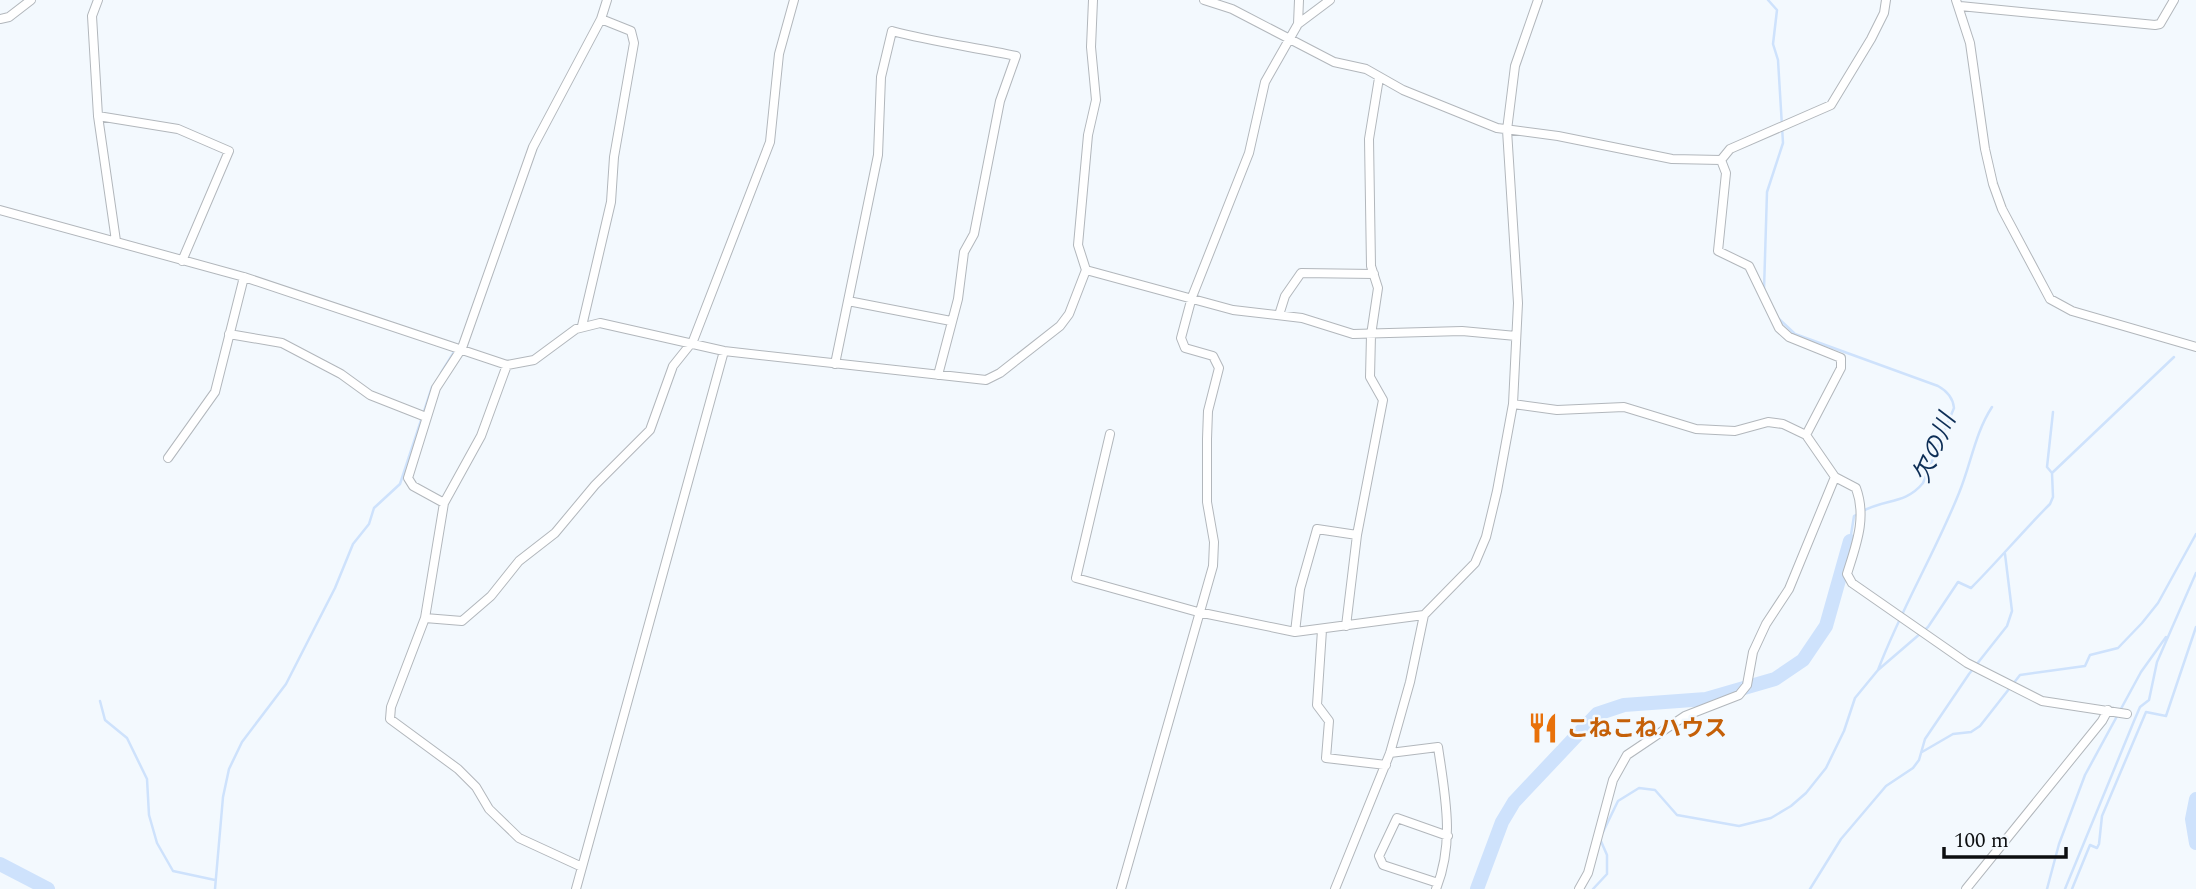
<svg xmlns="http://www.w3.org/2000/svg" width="2196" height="889" font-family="Spectral,'Noto Sans JP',serif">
<rect width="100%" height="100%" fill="#f3f9fe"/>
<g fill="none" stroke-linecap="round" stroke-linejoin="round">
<path stroke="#cee2fc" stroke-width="2.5" d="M 1764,290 L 1767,192 L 1783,143 L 1778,60 L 1773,44 L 1777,10 L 1768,0
M 1778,318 L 1795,334 L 1938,386 C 1947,391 1953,397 1954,408 L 1923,483 C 1906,504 1885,499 1863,511
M 441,373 L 454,352
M 2052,473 L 2047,467 L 2053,412
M 1850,541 L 1854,516 L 1858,514
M 1878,670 C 1901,609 1935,553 1959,493 C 1971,464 1975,433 1992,407
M 100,701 L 105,720 L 127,738 L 147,779 L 149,815 L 157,843 L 173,871 L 215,880
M 1922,752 L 1953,734 L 1971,732 L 1980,726 L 2020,675 L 2085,666 L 2090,655 L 2118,648 L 2142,623 L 2158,603 L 2196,534
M 1603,832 L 1618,801 L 1639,788 L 1655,790 L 1677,815 L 1739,826 L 1771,818 L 1791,806 L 1806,793 L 1826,768 L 1844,731 L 1855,698 L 1878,670 L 1928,627 L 1958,582 L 1971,588 C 1998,561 2022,532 2050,504 L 2053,497 L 2052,473 L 2174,357
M 215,889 L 223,797 L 229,769 L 242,742 L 286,684 L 335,588 L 353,544 L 369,524 L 374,508 L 400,484 L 432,387
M 1593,889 L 1607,874 L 1607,855 L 1600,839
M 1810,889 L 1841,839 L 1886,786 L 1913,768 L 1919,760 L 1925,739 L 1969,674 L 2007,626 L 2012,611 L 2005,554
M 2047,889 L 2059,844 L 2085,775 L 2141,672 L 2166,637
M 2065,889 L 2134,721 L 2140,707 L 2149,700 L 2157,662 L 2196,573
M 2072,889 L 2090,845 L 2097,848 L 2099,844 L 2102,816 L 2146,712 L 2166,716 L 2196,627"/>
<path stroke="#cee2fc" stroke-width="14" d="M 2196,799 L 2192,819 L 2196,843
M 0,864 L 48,889
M 1477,889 L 1502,822 L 1514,802 L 1597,714 L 1624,705 L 1706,699 L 1775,679 L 1803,660 L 1826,626 L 1850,541"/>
<g stroke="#b2b7bc" stroke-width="10">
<path id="minor" d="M 98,0 L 92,16 L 98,116 L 116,241
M 1204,0 L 1232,9 L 1334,62 L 1366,69 L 1403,90 L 1497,128 L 1558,136 L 1672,159 L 1721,160
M 1956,0 L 1970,43 L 1985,149 L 1993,184 L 2002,209 L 2050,299 L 2072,311 L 2196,347
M 1960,6 L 2155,25 L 2160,24 L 2174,0
M 0,19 L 9,17 L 31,0
M 1298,24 L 1299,0
M 98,116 L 178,129 L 229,151 L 182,261
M 1721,160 L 1726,173 L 1718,251 L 1749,266 L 1779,328 L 1789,337 L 1841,358 L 1841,368 L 1806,435
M 1721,160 L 1730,149 L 1831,105 L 1871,39 L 1884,13 L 1886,0
M 0,210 L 244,277 L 507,365 L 534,360 L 576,329 L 600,323 L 724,351 L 986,380 L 1000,373 L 1060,326 L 1069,314 L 1086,270 L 1078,245 L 1088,135 L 1096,100 L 1091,47 L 1093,0
M 1086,270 L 1233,310 L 1302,318 L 1353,334 L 1462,331 L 1516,336
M 848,301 L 951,321
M 1279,315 L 1285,296 L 1301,273 L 1374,274
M 582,326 L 611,202 L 614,157 L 634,43 L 631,31 L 601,19
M 229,334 L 282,343 L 341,374 L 370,395 L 426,417
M 835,364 L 878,155 L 881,77 L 892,31 C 933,42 974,47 1016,56 L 1000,101 L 974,234 L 964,252 L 958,299 L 938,375
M 507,365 L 481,436 L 444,503 L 425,618 L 391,707 L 390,719 L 458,769 L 476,787 L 489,809 L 519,838 L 582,867
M 1513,404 L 1557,410 L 1624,407 L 1696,429 L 1735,431 L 1768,422 L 1783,424 L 1806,435 L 1835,477 L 1856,488 C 1867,518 1856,545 1847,574 L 1852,583 L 1967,663 L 2042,701 L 2127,714
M 1110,434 L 1076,578 L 1198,612 L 1295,632 L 1424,615 L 1475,563 L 1486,537 L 1497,491 L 1513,404 L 1518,303 L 1507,130 L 1515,66 L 1538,0
M 168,458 L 215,392 L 244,277
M 444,503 L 413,486 L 408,478 L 436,388 L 462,348 L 533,147 L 601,19 L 607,0
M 425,618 L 462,621 L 491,596 L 519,561 L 555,533 L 595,485 L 650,430 L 673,366 L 693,341 L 770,142 L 779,54 L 794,0
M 1346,626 L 1357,535 L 1383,400 L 1370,377 L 1371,335 L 1378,288 L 1371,266 L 1369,139 L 1379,78
M 1322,630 L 1317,705 L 1329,721 L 1326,758 L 1386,765
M 1295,632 L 1300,589 L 1317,529 L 1357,535
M 1390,753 L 1438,747 C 1445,795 1455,842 1436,889
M 1438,883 L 1383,865 L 1379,856 L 1397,818 L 1448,836
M 576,889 L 724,351
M 1121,889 L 1213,566 L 1214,542 L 1207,502 L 1207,439 L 1208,411 L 1219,368 L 1213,356 L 1185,348 L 1181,338 L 1192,297 L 1249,153 L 1265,82 L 1298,24 L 1330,0
M 1335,889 L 1390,753 L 1410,682 L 1424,615
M 1579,889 L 1588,873 L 1613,780 L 1627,755 L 1685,716 L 1739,695 L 1747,685 L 1753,652 L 1766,624 L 1789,589 L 1835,477
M 1966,889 L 2102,721 L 2108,710"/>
</g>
<use href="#minor" stroke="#fff" stroke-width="8"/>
</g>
<defs>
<g id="restaurant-bare" transform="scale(2.415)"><path d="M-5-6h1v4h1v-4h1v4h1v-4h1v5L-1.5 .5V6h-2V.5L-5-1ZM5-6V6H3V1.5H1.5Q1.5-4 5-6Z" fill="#e8710a" stroke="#f3f9fe" stroke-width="2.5" paint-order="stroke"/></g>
</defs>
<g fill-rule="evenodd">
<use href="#restaurant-bare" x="1543" y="728"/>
</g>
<g text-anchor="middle" stroke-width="5" stroke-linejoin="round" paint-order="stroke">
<g font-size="23" font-weight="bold" fill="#c56008" stroke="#f3f9fe" text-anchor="start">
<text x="1566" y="736">こねこねハウス</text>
</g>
<g font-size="24" font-style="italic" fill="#0d2e56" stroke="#f3f9fe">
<text transform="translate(1934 448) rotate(-67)" y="8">欠の川</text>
</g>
</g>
<path d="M1944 847v10h122v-10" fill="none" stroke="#0c0e10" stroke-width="3.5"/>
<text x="1954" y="847" font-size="21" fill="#0c0e10" stroke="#f3f9fe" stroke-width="5" paint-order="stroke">100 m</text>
</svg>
